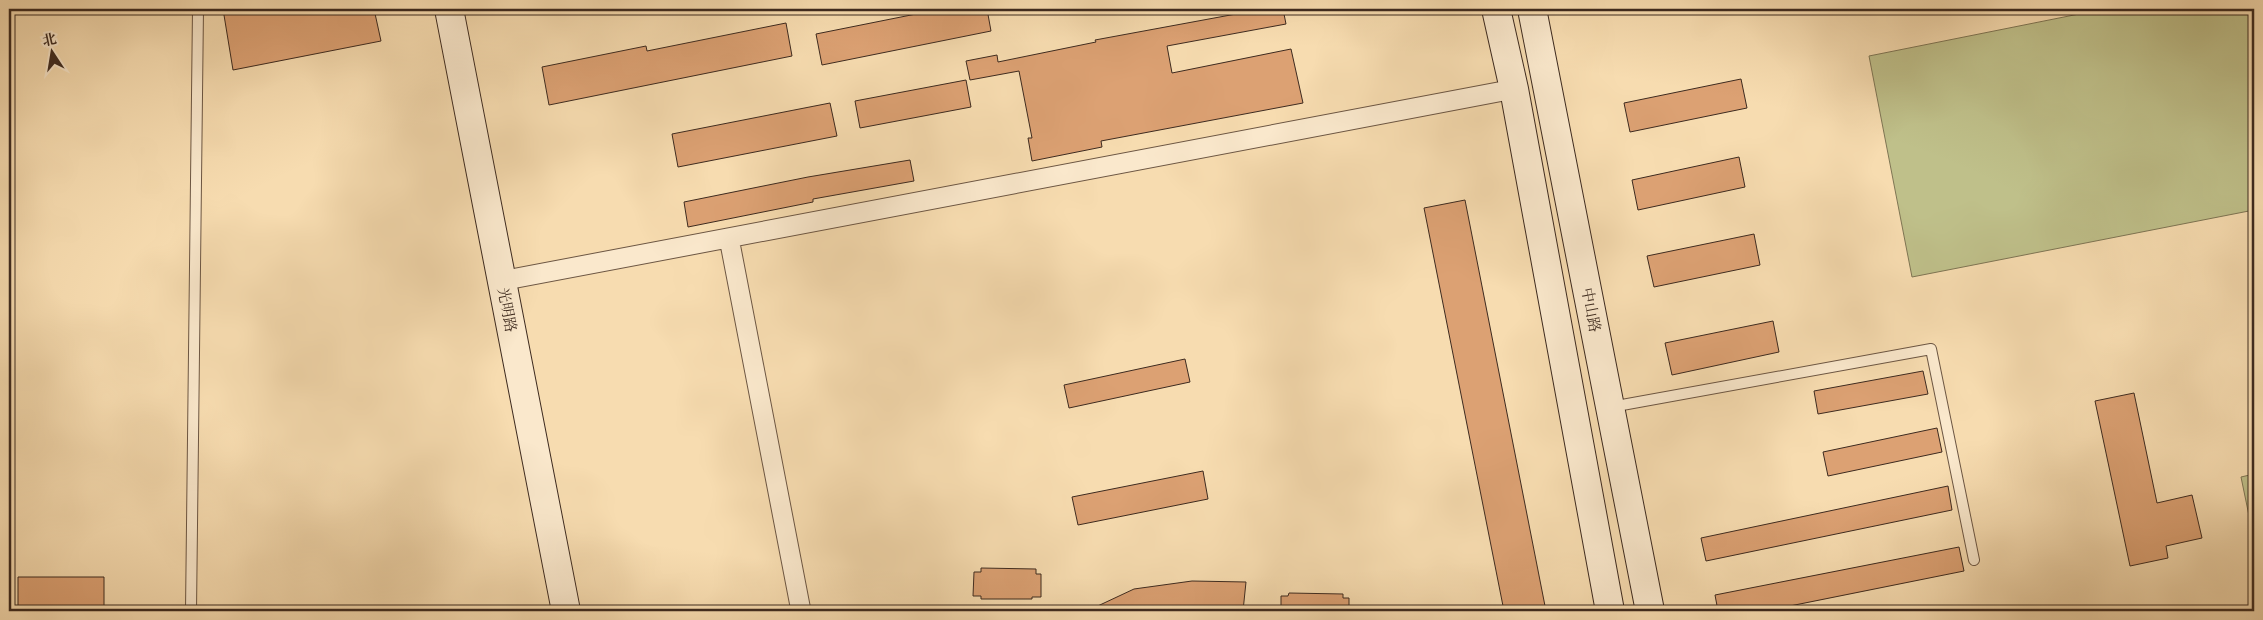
<svg xmlns="http://www.w3.org/2000/svg" width="2263" height="620" font-family="'Libre Caslon Text','Noto Serif SC',serif">
<rect width="100%" height="100%" fill="#f7dcb0"/>
<filter id="stains"><feTurbulence type="fractalNoise" baseFrequency=".004" numOctaves="4"/><feColorMatrix values="0 0 0 0 .2 0 0 0 0 .09 0 0 0 0 .02 0 0 0 .5 -.17"/></filter>
<radialGradient id="worn" r=".72"><stop offset=".6" stop-color="#630" stop-opacity="0"/><stop offset="1" stop-color="#630" stop-opacity=".3"/></radialGradient>
<path fill="#bfc08a" stroke="#7e7554" d="M 2104,9 L 2254,9 L 2254,210 L 1912,277 L 1869,56 Z
M 2254,474 L 2254,534 L 2253,535 L 2241,477 Z"/>
<path fill="#dca173" stroke="#3d2a1f" d="M 223,9 L 374,9 L 381,41 L 233,70 Z
M 941,9 L 987,9 L 991,31 L 822,65 L 816,34 Z
M 1263,9 L 1283,9 L 1286,24 L 1167,46 L 1172,73 L 1291,49 L 1303,103 L 1101,141 L 1102,147 L 1032,161 L 1028,138 L 1032,138 L 1019,71 L 970,80 L 966,61 L 997,55 L 998,62 L 1096,42 L 1095,40 Z
M 786,23 L 792,56 L 549,105 L 542,67 L 646,46 L 647,51 Z
M 1741,79 L 1747,108 L 1630,132 L 1624,103 Z
M 966,80 L 971,107 L 860,128 L 855,101 Z
M 830,103 L 837,136 L 678,167 L 672,134 Z
M 1739,157 L 1745,187 L 1638,210 L 1632,180 Z
M 910,160 L 914,181 L 813,199 L 813,202 L 688,227 L 684,202 L 808,177 Z
M 1465,200 L 1546,611 L 1504,611 L 1424,208 Z
M 1754,234 L 1760,265 L 1654,287 L 1647,256 Z
M 1773,321 L 1779,352 L 1672,375 L 1665,343 Z
M 1185,359 L 1190,382 L 1069,408 L 1064,385 Z
M 1923,371 L 1928,394 L 1818,414 L 1814,391 Z
M 2134,393 L 2157,503 L 2192,495 L 2202,538 L 2166,546 L 2168,558 L 2130,566 L 2095,401 Z
M 1937,428 L 1942,452 L 1828,476 L 1823,452 Z
M 1203,471 L 1208,499 L 1078,525 L 1072,497 Z
M 1948,486 L 1952,510 L 1706,561 L 1701,538 Z
M 1959,547 L 1964,571 L 1765,611 L 1718,611 L 1715,595 Z
M 981,568 L 1036,569 L 1036,574 L 1041,574 L 1041,597 L 1032,597 L 1032,599 L 981,599 L 981,596 L 973,596 L 974,572 L 981,572 Z
M 18,577 L 104,577 L 104,608 L 18,607 Z
M 1192,581 L 1246,582 L 1243,611 L 1087,611 L 1134,589 Z
M 1289,593 L 1343,594 L 1343,598 L 1349,598 L 1349,611 L 1281,611 L 1281,596 L 1288,596 Z"/>
<g fill="none" stroke-linecap="round" stroke-linejoin="round">
<g stroke="#6c5643" stroke-width="12">
<path id="lane" d="M 1611,407 L 1931,349 L 1974,560
M 191,611 L 198,9"/>
</g>
<g stroke="#6c5643" stroke-width="21">
<path id="street" d="M 729,238 L 801,611
M 501,281 L 1514,89"/>
</g>
<g stroke="#3d2a1f" stroke-width="30">
<path id="secondary" d="M 449,9 L 566,611
M 1496,9 L 1514,89 L 1610,611
M 1532,9 L 1650,611"/>
</g>
<use href="#lane" stroke="#fae8cc" stroke-width="10"/>
<use href="#street" stroke="#fae8cc" stroke-width="19"/>
<use href="#secondary" stroke="#fae8cc" stroke-width="28"/>
</g>
<g text-anchor="middle" stroke-width="4.5" stroke-linejoin="round" paint-order="stroke">
<g font-size="15" fill="#3d2a1f" stroke="#fae8cc">
<text transform="translate(507 310) rotate(79)" y="5">光明路</text>
<text transform="translate(1591 310) rotate(79)" y="5">中山路</text>
</g>
</g>
<rect width="2263" height="620" fill="none" stroke="#f7dcb0" stroke-width="30"/>
<rect x="10" y="10" width="2243" height="600" fill="none" stroke="#3d2a1f" stroke-width="2.5"/>
<rect x="15" y="15" width="2233" height="590" fill="none" stroke="#3d2a1f"/>
<g transform="translate(52 52) rotate(348)" stroke="#fae8cc" stroke-width="4" paint-order="stroke">
<path d="M0-4L9 19L0 12L-9 19Z" fill="#3d2a1f"/>
<text y="-8" font-size="14" font-weight="bold" text-anchor="middle" fill="#3d2a1f">北</text>
</g>
<rect width="100%" height="100%" filter="url(#stains)"/>
<rect width="100%" height="100%" fill="url(#worn)"/>
</svg>
